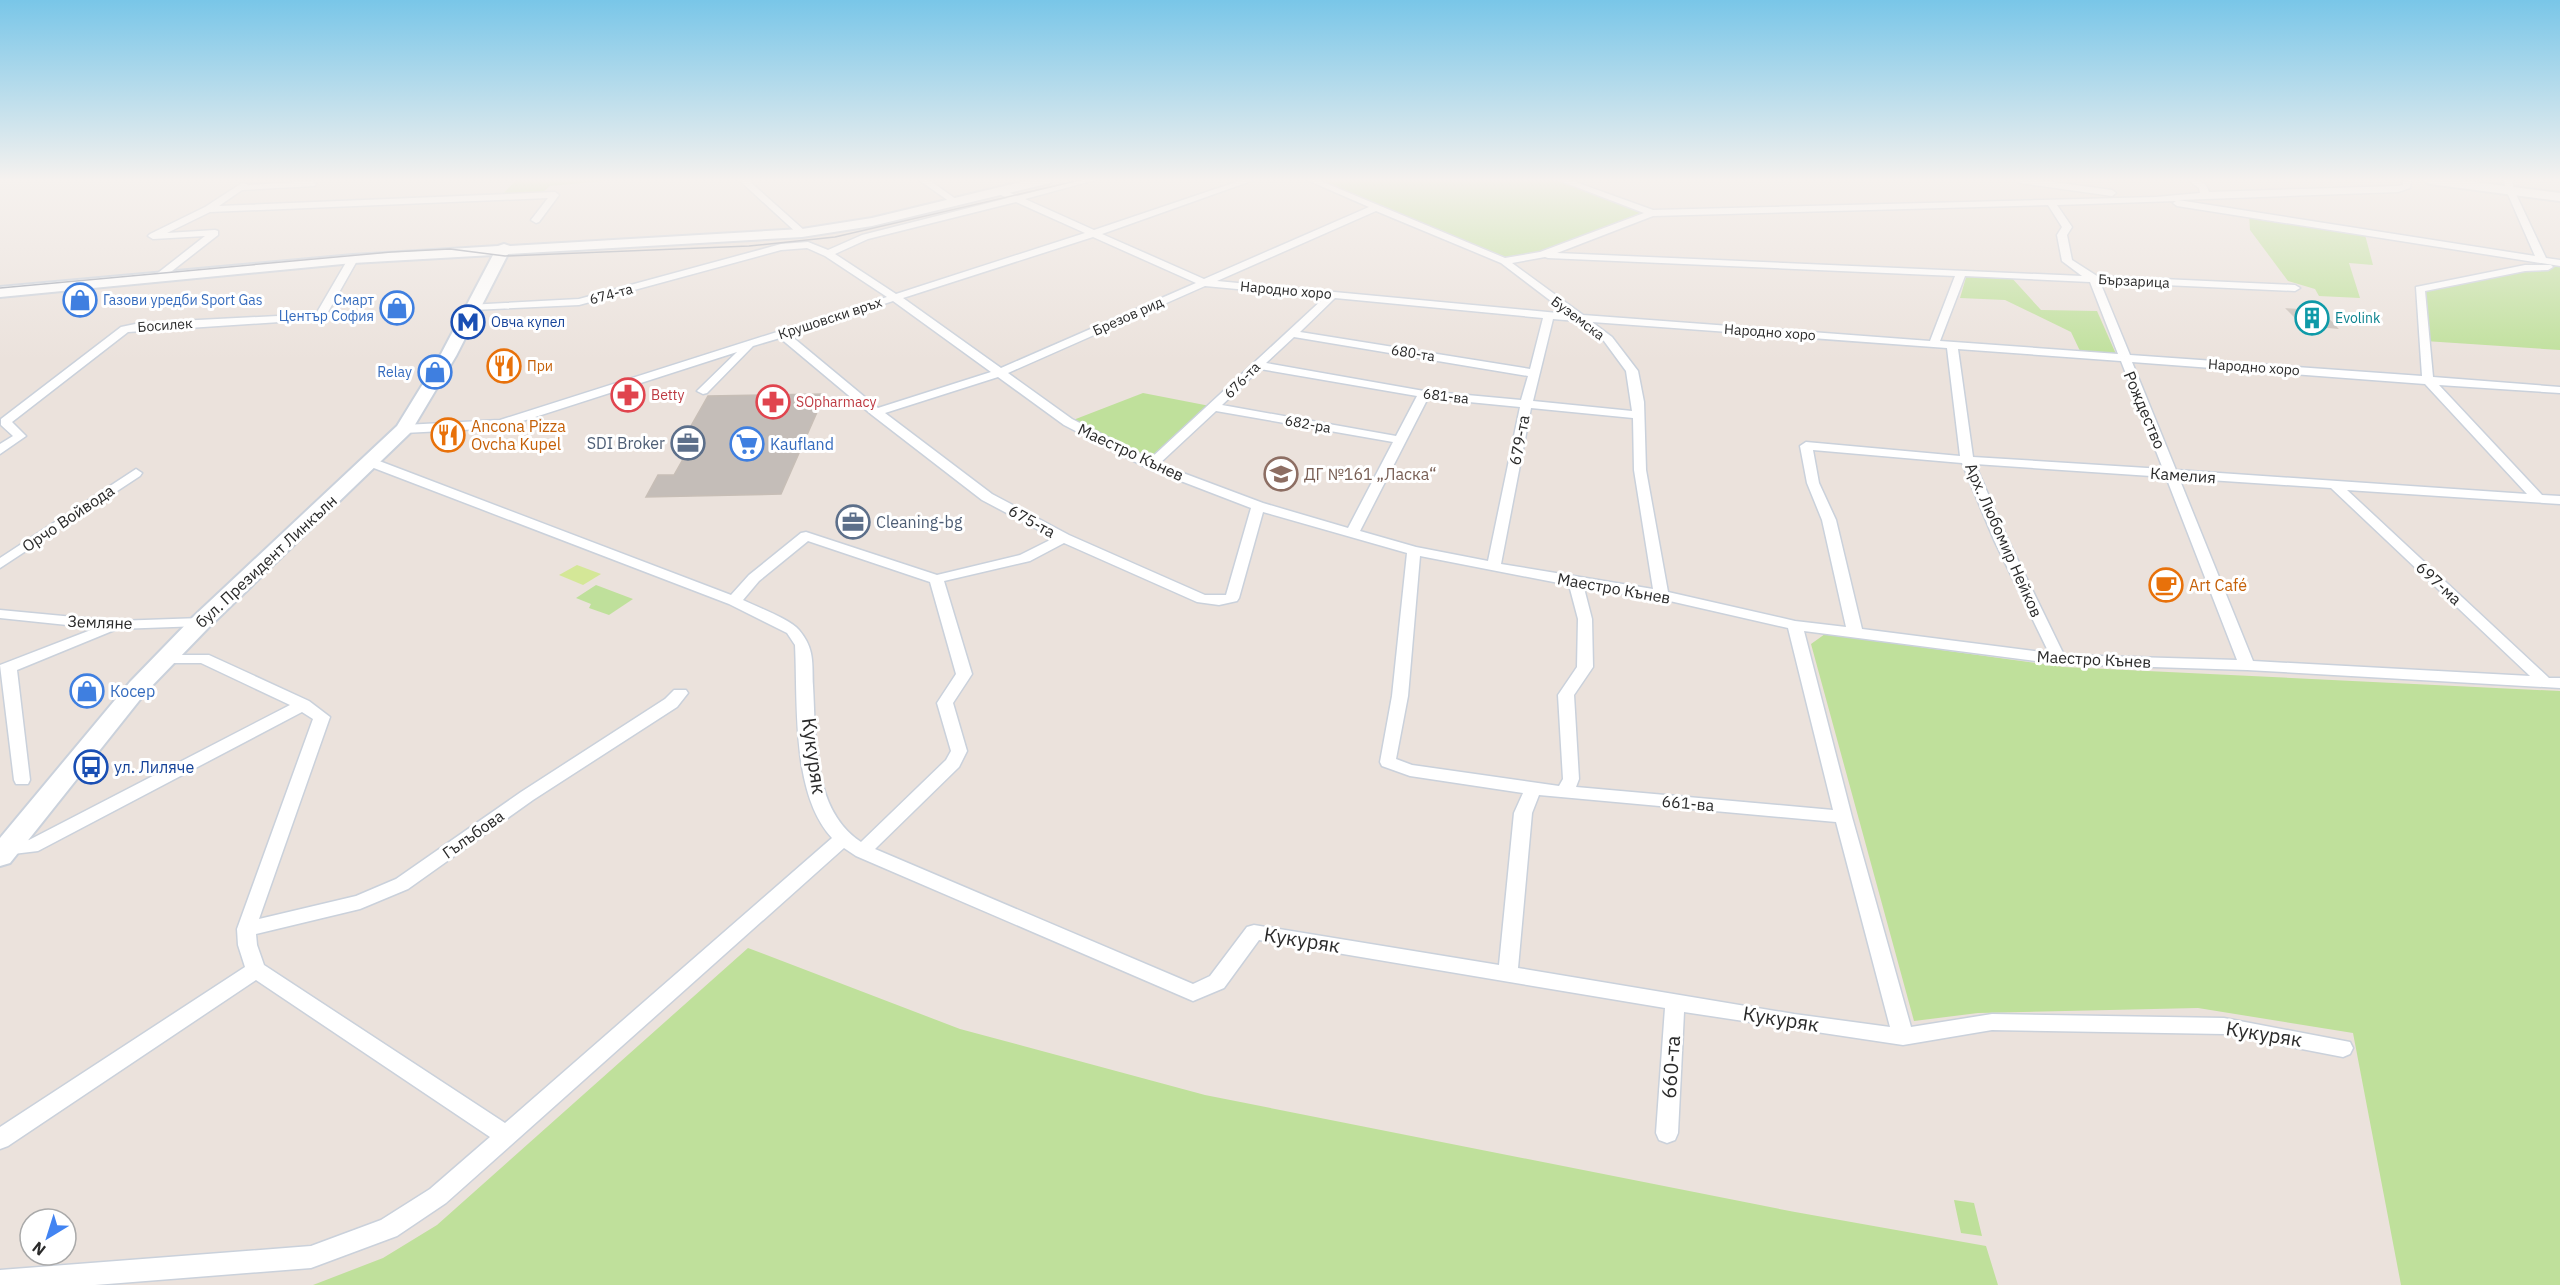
<svg xmlns="http://www.w3.org/2000/svg" width="2560" height="1285" font-family="'IBM Plex Sans',sans-serif">
<rect width="100%" height="100%" fill="#ebe2dc"/>
<path fill="#bfe09b" d="M 516,180 L 616,180 L 550,186 L 542,193 L 503,194 Z
M 1317,180 L 1554,180 L 1645,213 L 1539,253 L 1508,258 Z
M 2249,214 L 2364,231 L 2373,265 L 2349,263 L 2360,298 L 2319,296 L 2315,289 L 2288,281 L 2250,230 Z
M 2560,265 L 2560,350 L 2425,341 L 2420,289 L 2525,268 Z
M 1967,274 L 2010,276 L 2041,310 L 2097,311 L 2116,354 L 2080,351 L 2071,332 L 2005,300 L 1960,298 Z
M 1143,393 L 1215,407 L 1151,465 L 1068,422 Z
M 596,585 L 633,599 L 609,615 L 589,608 L 591,604 L 576,598 Z
M 1825,634 L 2064,667 L 2560,691 L 2560,1285 L 2401,1285 L 2353,1033 L 2198,1008 L 1978,1013 L 1914,1021 L 1811,644 Z
M 748,948 L 960,1029 L 1205,1095 L 1795,1212 L 1986,1246 L 1998,1285 L 313,1285 L 383,1258 L 437,1225 Z
M 1954,1200 L 1974,1203 L 1982,1236 L 1961,1233 Z"/>
<path fill="#d4e797" d="M 577,565 L 601,574 L 583,585 L 559,575 Z"/>
<path fill="#c4bdb8" stroke="#c7beb6" stroke-width="1.5" d="M 2287,309 L 2321,311 L 2337,328 L 2303,325 Z
M 825,394 L 781,494 L 646,497 L 658,475 L 674,475 L 691,445 L 683,445 L 694,426 L 691,426 L 708,396 Z"/>
<g fill="none" stroke-linecap="round" stroke-linejoin="round">
<g stroke="#cad1db" stroke-width="3">
<path id="street" d="M 739,180 L 748,180 L 805,231 L 805,235 L 799,235 Z
M 919,180 L 929,180 L 960,202 L 953,204 Z
M 1081,180 L 1095,180 L 1025,199 L 1094,230 L 1242,180 L 1254,180 L 1102,234 L 1204,279 L 1369,207 L 1307,180 L 1318,180 L 1505,258 L 1540,252 L 1644,213 L 1558,180 L 1570,180 L 1653,210 L 2156,197 L 2200,193 L 2199,188 L 2188,180 C 2198,180 2206,181 2209,192 L 2397,186 L 2403,185 L 2403,180 L 2411,180 L 2410,188 L 2398,192 L 2178,200 L 2535,256 L 2506,190 L 2504,180 L 2512,180 L 2514,190 L 2546,258 L 2560,260 L 2560,266 L 2177,206 L 2173,203 L 2176,201 L 2057,205 L 2072,227 L 2067,235 L 2072,260 L 2097,276 L 2295,285 L 2300,288 L 2295,291 L 2100,282 L 2130,355 L 2422,376 L 2416,287 L 2525,265 L 2551,265 L 2553,267 L 2548,270 L 2525,271 L 2425,291 L 2433,377 L 2560,387 L 2560,393 L 2439,385 L 2542,495 L 2560,496 L 2560,504 L 2347,490 L 2549,678 L 2560,678 L 2560,688 L 2247,670 L 2059,664 L 1804,631 L 1852,817 L 1911,1027 L 1992,1014 L 2224,1018 L 2350,1042 L 2353,1048 L 2350,1054 L 2343,1057 L 2224,1034 L 1992,1030 L 1903,1045 L 1684,1012 L 1678,1133 L 1675,1140 L 1667,1143 L 1659,1140 L 1656,1133 L 1665,1008 L 1259,940 L 1224,988 L 1193,1001 L 856,856 L 844,848 L 446,1203 L 397,1236 L 311,1268 L 95,1285 L 0,1285 L 0,1270 L 311,1246 L 381,1220 L 430,1189 L 490,1137 L 256,980 L 8,1146 L 0,1149 L 0,1127 L 245,967 L 238,945 L 237,929 L 313,719 L 302,712 L 38,851 L 5,855 L 0,854 L 0,844 L 29,840 L 290,705 L 201,663 L 166,663 L 161,661 L 158,658 L 161,655 L 209,655 L 309,701 L 330,717 L 259,919 L 356,896 L 396,879 L 521,792 L 665,699 L 674,690 L 686,690 L 688,693 L 677,707 L 533,800 L 408,889 L 360,909 L 256,934 L 257,945 L 264,965 L 505,1123 L 832,838 C 791,794 798,703 795,645 L 787,633 L 729,604 L 366,465 L 364,462 L 366,459 L 374,459 L 731,595 L 749,575 L 801,533 L 806,532 L 937,575 L 1020,555 L 1054,538 L 982,500 L 872,415 L 780,338 L 753,346 L 707,393 L 703,394 L 697,391 L 699,389 L 737,352 L 501,428 L 404,433 L 398,429 L 404,425 L 500,420 L 887,297 L 825,256 L 807,248 L 781,250 L 579,305 L 472,310 L 467,307 L 468,305 L 579,299 L 781,244 L 808,242 L 828,250 L 862,235 L 1008,198 L 996,193 L 996,189 L 1002,189 L 1017,196 ZM 1016,202 L 1085,233 L 896,294 L 835,254 L 868,239 ZM 2048,205 L 2062,227 L 2057,235 L 2062,261 L 2082,276 L 1557,253 L 1653,216 ZM 1376,211 L 1501,263 L 1568,314 L 1217,281 ZM 1093,237 L 1196,283 L 1001,368 L 903,298 ZM 1545,257 L 1548,258 L 1955,276 L 1930,341 L 1583,315 L 1512,263 ZM 1965,276 L 2090,282 L 2118,354 L 1940,341 ZM 1205,286 L 1325,297 L 1150,459 L 1072,419 L 1008,373 ZM 1335,298 L 1543,318 L 1530,369 L 1300,332 ZM 893,301 L 991,372 L 878,408 L 790,335 ZM 1553,319 L 1577,321 L 1604,341 L 1626,371 L 1632,411 L 1533,401 ZM 1592,322 L 1947,348 L 1960,456 L 1806,442 L 1800,446 L 1807,483 L 1822,520 L 1846,627 L 1795,621 L 1668,592 L 1646,470 L 1644,402 L 1638,371 L 1612,337 ZM 1294,337 L 1528,376 L 1521,400 L 1424,391 L 1266,363 ZM 1958,349 L 2121,361 L 2163,469 L 1973,457 ZM 2132,362 L 2425,384 L 2527,494 L 2176,470 ZM 1260,369 L 1417,396 L 1396,436 L 1222,405 ZM 998,377 L 1064,425 L 1147,468 L 1251,508 L 1226,595 L 1205,595 L 1069,535 L 992,494 L 885,413 ZM 1428,398 L 1520,407 L 1488,561 L 1416,547 L 1360,531 ZM 1531,408 L 1633,418 L 1634,470 L 1653,589 L 1501,564 ZM 1216,411 L 1393,442 L 1348,528 L 1263,503 L 1159,464 ZM 1813,450 L 1962,463 L 1994,540 L 2049,653 L 1862,629 L 1836,520 L 1819,483 ZM 1975,464 L 2166,477 L 2237,660 L 2064,655 L 2008,540 ZM 2179,478 L 2331,488 L 2530,676 L 2253,661 ZM 1263,512 L 1407,553 L 1392,696 L 1380,762 L 1382,766 L 1410,776 L 1523,793 L 1514,813 L 1499,965 L 1254,925 L 1247,927 L 1210,976 L 1193,984 L 875,849 L 959,767 L 967,751 L 953,703 L 972,674 L 944,581 L 1030,561 L 1064,543 L 1197,602 L 1219,605 L 1237,601 L 1239,598 ZM 808,541 L 930,582 L 956,674 L 937,703 L 951,751 L 946,760 L 861,842 C 812,810 816,738 813,686 C 812,663 815,649 799,630 C 790,619 757,607 743,600 L 759,581 ZM 1420,556 L 1569,585 L 1578,619 L 1577,667 L 1558,695 L 1563,779 L 1559,786 L 1412,765 L 1396,759 L 1408,696 ZM 1584,588 L 1661,599 L 1788,628 L 1833,810 L 1576,787 L 1579,779 L 1574,695 L 1593,667 L 1592,619 ZM 1539,795 L 1836,822 L 1890,1027 L 1794,1014 L 1518,968 L 1532,813 Z
M 2016,180 L 2038,180 L 2112,190 L 2116,193 L 2112,196 L 2020,183 Z
M 312,181 L 316,184 L 315,186 L 242,190 L 219,206 L 555,192 L 559,195 L 539,222 L 536,223 L 531,220 L 548,198 L 210,212 L 167,233 L 215,230 L 218,231 L 218,235 L 163,278 L 154,276 L 205,236 L 153,239 L 148,236 L 150,234 L 205,207 L 242,183 L 249,185 Z
M 353,256 L 358,259 L 324,319 L 128,332 L 12,422 L 26,436 L 0,454 L 0,444 L 13,436 L 1,425 L 1,419 L 121,327 L 140,323 L 316,314 L 348,259 Z
M 136,469 L 142,473 L 140,476 L 0,568 L 0,558 Z
M 0,610 L 116,621 L 201,618 L 208,622 L 201,626 L 117,629 L 17,670 L 30,780 L 28,784 L 16,784 L 14,780 L 0,665 L 96,628 L 0,618 Z"/>
</g>
<g stroke="#cad1db" stroke-width="4">
<path id="secondary" d="M 1029,180 L 1051,180 L 1050,183 L 872,226 L 802,237 L 508,254 L 456,356 L 410,433 L 209,627 L 146,692 L 10,863 L 0,866 L 0,838 L 130,682 L 193,617 L 397,426 L 440,356 L 493,255 L 353,263 L 0,297 L 0,287 L 353,255 L 498,246 L 504,244 L 510,246 L 802,229 L 872,218 Z
M 2424,180 L 2459,180 L 2560,193 L 2560,201 L 2430,184 Z"/>
</g>
<use href="#street" fill="#fff" fill-rule="evenodd"/>
<use href="#secondary" fill="#fff" fill-rule="evenodd"/>
<path stroke="#9fa6b3" stroke-width="1.5" d="M 0,288 L 391,252 L 450,249 L 505,256 L 749,246 L 835,237 L 1080,180"/>
</g>
<linearGradient id="sky" x2="0" y2="1"><stop stop-color="#79c6e8"/><stop offset="0.5" stop-color="#f6f2ef"/><stop offset="1" stop-color="#f6f2ef" stop-opacity="0"/></linearGradient>
<rect width="2560" height="360" fill="url(#sky)"/>
<defs>
<g id="shop-ring" transform="scale(1.725)"><circle r="9.5" fill="#fff" stroke="#3f7fe0" stroke-width="1.5"/><path d="M-5-2.5h2.3a2.7 3.5 0 0 1 5.4 0H5L5.5 6h-11ZM-1.5-2.5h3a1.5 2.3 0 0 0-3 0Z" fill="#3f7fe0"/></g>
<g id="building-ring" transform="scale(1.725)"><circle r="9.5" fill="#fff" stroke="#0f9aa8" stroke-width="1.5"/><path d="M-4-6H4V6H1V3H-1V6H-4ZM-2.5-4.3h1.7v1.8h-1.7ZM.8-4.3h1.7v1.8H.8ZM-2.5-1h1.7V.8h-1.7ZM.8-1h1.7V.8H.8Z" fill="#0f9aa8"/></g>
<g id="metro-ring" transform="scale(1.725)"><circle r="9.5" fill="#fff" stroke="#1a4fb4" stroke-width="1.5"/><path d="M-5.5 5V-5H-3L0 0L3-5H5.5V5H3V-.5L0 4L-3-.5V5Z" fill="#1a4fb4"/></g>
<g id="restaurant-ring" transform="scale(1.725)"><circle r="9.5" fill="#fff" stroke="#e8710a" stroke-width="1.5"/><path d="M-5-6h1v4h1v-4h1v4h1v-4h1v5L-1.5 .5V6h-2V.5L-5-1ZM5-6V6H3V1.5H1.5Q1.5-4 5-6Z" fill="#e8710a"/></g>
<g id="pharmacy-ring" transform="scale(1.725)"><circle r="9.5" fill="#fff" stroke="#e0444e" stroke-width="1.5"/><path d="M-2-6h4v4h4v4h-4v4h-4v-4h-4v-4h4Z" fill="#e0444e"/></g>
<g id="office-ring" transform="scale(1.725)"><circle r="9.5" fill="#fff" stroke="#5c6f8a" stroke-width="1.5"/><path d="M-6-3h4V-5.5h4V-3h4V5H-6ZM-1-4.5V-3h2v-1.5ZM-6 0V1H6V0Z" fill="#5c6f8a"/></g>
<g id="supermarket-ring" transform="scale(1.725)"><circle r="9.5" fill="#fff" stroke="#3f7fe0" stroke-width="1.5"/><path d="M-6-5.5h2.5l.6 2H6L4.5 2H-2.5L-4.4-4H-6ZM-1.5 3.2a1.3 1.3 0 1 0 .1 0ZM3 3.2a1.3 1.3 0 1 0 .1 0Z" fill="#3f7fe0"/></g>
<g id="school-ring" transform="scale(1.725)"><circle r="9.5" fill="#fff" stroke="#8d6e63" stroke-width="1.5"/><path d="M0-5L7-2L0 1L-7-2ZM-4 1L0 2.5L4 1V4Q0 6-4 4Z" fill="#8d6e63"/></g>
<g id="cafe-ring" transform="scale(1.725)"><circle r="9.5" fill="#fff" stroke="#e8710a" stroke-width="1.5"/><path d="M-5.5-4.5H6V0H3Q3 3.5 0 3.5H-2.5Q-5.5 3.5-5.5 0ZM3-3.2v2h1.7v-2ZM-6 4.5H4V6H-6Z" fill="#e8710a"/></g>
<g id="bus-ring" transform="scale(1.725)"><circle r="9.5" fill="#fff" stroke="#1a4fb4" stroke-width="1.5"/><path d="M-5-6H5V4H4V6H2V4H-2V6H-4V4H-5ZM-3.5-4V0h7V-4ZM-3.5 1.2v1.5H-2V1.2ZM2 1.2v1.5H3.5V1.2Z" fill="#1a4fb4"/></g>
</defs>
<g fill-rule="evenodd">
<use href="#shop-ring" x="80" y="300"/>
<use href="#shop-ring" x="397" y="308"/>
<use href="#building-ring" x="2312" y="318"/>
<use href="#metro-ring" x="468" y="322"/>
<use href="#restaurant-ring" x="504" y="366"/>
<use href="#shop-ring" x="435" y="372"/>
<use href="#pharmacy-ring" x="628" y="395"/>
<use href="#pharmacy-ring" x="773" y="402"/>
<use href="#restaurant-ring" x="448" y="435"/>
<use href="#office-ring" x="688" y="443"/>
<use href="#supermarket-ring" x="747" y="444"/>
<use href="#school-ring" x="1281" y="474"/>
<use href="#office-ring" x="853" y="522"/>
<use href="#cafe-ring" x="2166" y="585"/>
<use href="#shop-ring" x="87" y="691"/>
<use href="#bus-ring" x="91" y="767"/>
</g>
<g text-anchor="middle" stroke-width="6" stroke-linejoin="round" paint-order="stroke">
<g font-size="14" fill="#2a2a2a" stroke="#fff">
<text transform="translate(2134 281) rotate(3)" y="5">Бързарица</text>
<text transform="translate(1286 290) rotate(5)" y="5">Народно хоро</text>
<text transform="translate(611 294) rotate(-15)" y="5">674-та</text>
<text transform="translate(1128 316) rotate(-24)" y="5">Брезов рид</text>
<text transform="translate(830 318) rotate(-18)" y="5">Крушовски връх</text>
<text transform="translate(1578 318) rotate(37)" y="5">Буземска</text>
<text transform="translate(165 325) rotate(-4)" y="5">Босилек</text>
<text transform="translate(1770 332) rotate(4)" y="5">Народно хоро</text>
<text transform="translate(1413 353) rotate(9)" y="5">680-та</text>
<text transform="translate(2254 367) rotate(4)" y="5">Народно хоро</text>
<text transform="translate(1242 380) rotate(-45)" y="5">676-та</text>
<text transform="translate(1446 396) rotate(7)" y="5">681-ва</text>
<text transform="translate(1308 424) rotate(10)" y="5">682-ра</text>
</g>
<g font-size="14" fill="#366cbe" stroke="#fff" text-anchor="end">
<text x="103" y="305" text-anchor="start">Газови уредби Sport Gas</text>
<text x="374" y="305">Смарт<tspan x="374" dy="16">Център София</tspan></text>
<text x="412" y="377">Relay</text>
</g>
<g font-size="14" fill="#0d838f" stroke="#fff" text-anchor="start">
<text x="2335" y="323">Evolink</text>
</g>
<g font-size="14" fill="#164399" stroke="#fff" text-anchor="start">
<text x="491" y="327">Овча купел</text>
</g>
<g font-size="14" fill="#c56008" stroke="#fff" text-anchor="start">
<text x="527" y="371">При</text>
</g>
<g font-size="14" fill="#be3a42" stroke="#fff" text-anchor="start">
<text x="651" y="400">Betty</text>
<text x="796" y="407">SOpharmacy</text>
</g>
<g font-size="16" fill="#2a2a2a" stroke="#fff">
<text transform="translate(2145 410) rotate(67)" y="6">Рождество</text>
<text transform="translate(1519 440) rotate(-79)" y="6">679-та</text>
<text transform="translate(1131 452) rotate(25)" y="6">Маестро Кънев</text>
<text transform="translate(2183 475) rotate(4)" y="6">Камелия</text>
<text transform="translate(68 518) rotate(-34)" y="6">Орчо Войвода</text>
<text transform="translate(1032 521) rotate(29)" y="6">675-та</text>
<text transform="translate(2004 540) rotate(66)" y="6">Арх. Любомир Нейков</text>
<text transform="translate(266 561) rotate(-43)" y="6">бул. Президент Линкълн</text>
<text transform="translate(2439 583) rotate(43)" y="6">697-ма</text>
<text transform="translate(1614 588) rotate(10)" y="6">Маестро Кънев</text>
<text transform="translate(100 622) rotate(2)" y="6">Земляне</text>
<text transform="translate(2094 659) rotate(3)" y="6">Маестро Кънев</text>
<text transform="translate(1688 803) rotate(5)" y="6">661-ва</text>
<text transform="translate(473 834) rotate(-35)" y="6">Гълъбова</text>
</g>
<g font-size="16" fill="#c56008" stroke="#fff" text-anchor="start">
<text x="471" y="432">Ancona Pizza<tspan x="471" dy="18">Ovcha Kupel</tspan></text>
<text x="2189" y="591">Art Café</text>
</g>
<g font-size="16" fill="#4e5e75" stroke="#fff" text-anchor="end">
<text x="665" y="449">SDI Broker</text>
<text x="876" y="528" text-anchor="start">Cleaning-bg</text>
</g>
<g font-size="16" fill="#366cbe" stroke="#fff" text-anchor="start">
<text x="770" y="450">Kaufland</text>
<text x="110" y="697">Косер</text>
</g>
<g font-size="16" fill="#785e54" stroke="#fff" text-anchor="start">
<text x="1304" y="480">ДГ №161 „Ласка“</text>
</g>
<g font-size="16" fill="#164399" stroke="#fff" text-anchor="start">
<text x="114" y="773">ул. Лиляче</text>
</g>
<g font-size="20" fill="#2a2a2a" stroke="#fff">
<text transform="translate(814 756) rotate(82)" y="7">Кукуряк</text>
<text transform="translate(1302 940) rotate(9)" y="7">Кукуряк</text>
<text transform="translate(1781 1019) rotate(9)" y="7">Кукуряк</text>
<text transform="translate(2264 1034) rotate(9)" y="7">Кукуряк</text>
<text transform="translate(1671 1067) rotate(-86)" y="7">660-та</text>
</g>
</g>
<g transform="translate(48 1237) rotate(218)"><circle r="28" fill="#ffffff" stroke="#aaaaaa" stroke-width="1.5"/>
<path d="M0-4.5L10 22L0 15L-10 22Z" fill="#4284f2"/>
<text y="-9" font-size="16" font-weight="bold" text-anchor="middle" fill="#2a2a2a">N</text>
</g>
</svg>
